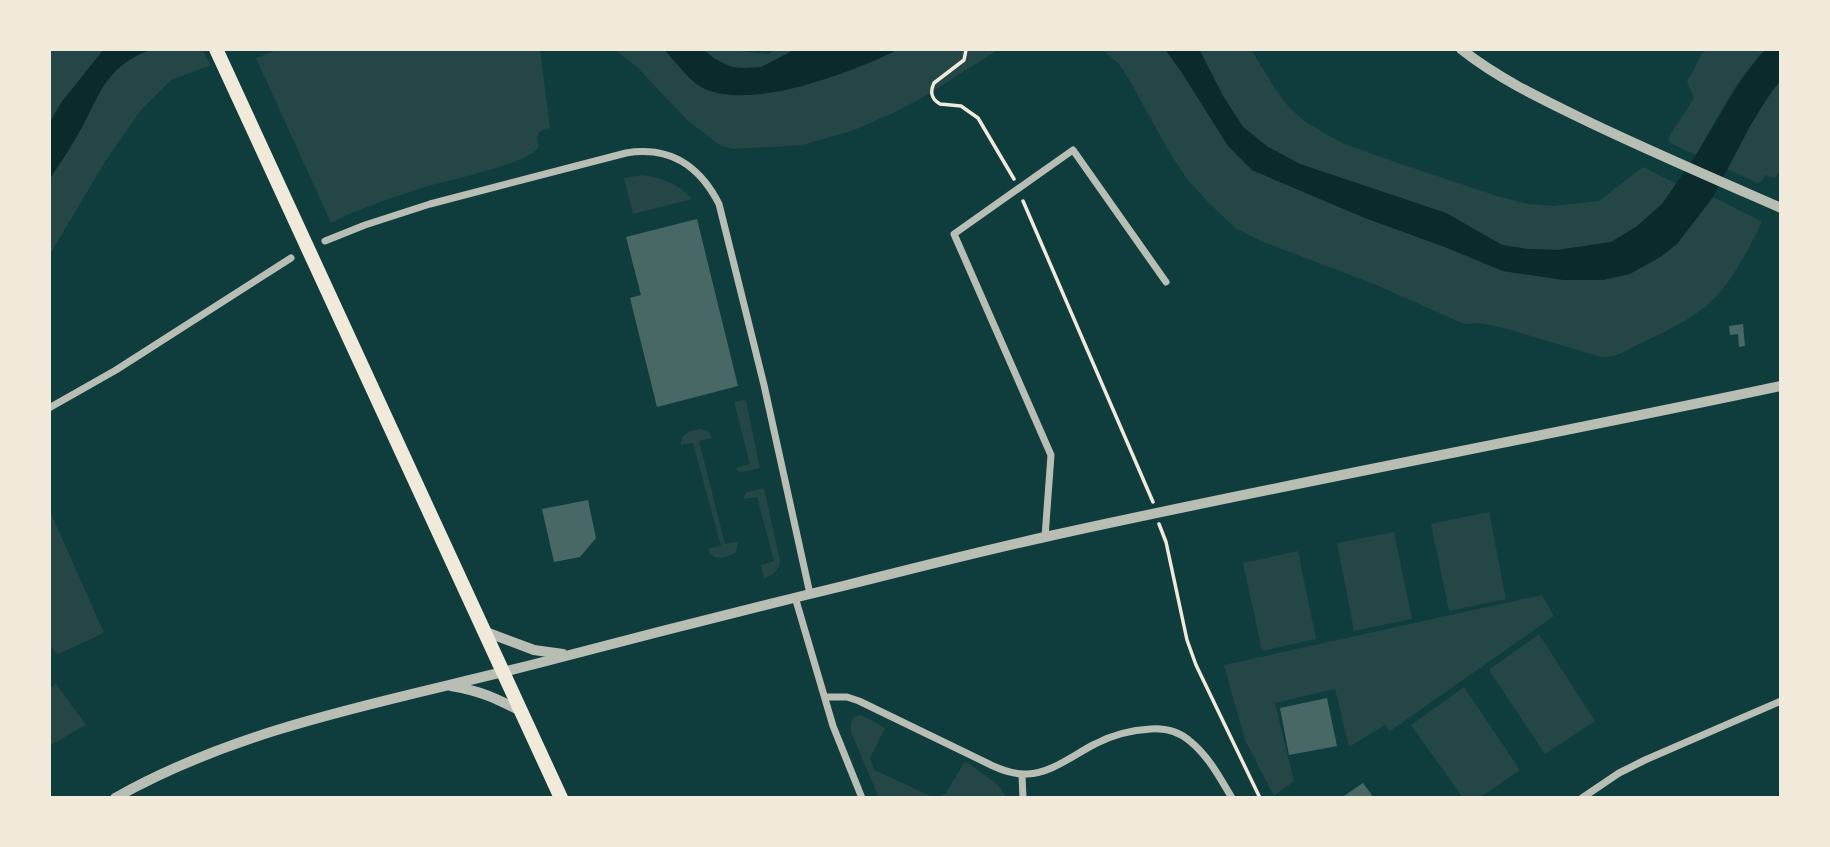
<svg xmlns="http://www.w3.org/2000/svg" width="1830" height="847" font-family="Merriweather,serif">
<rect width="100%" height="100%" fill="#0f3d3e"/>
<path fill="#244646" d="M 49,49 L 104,49 L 61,103 L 49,124 Z
M 152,49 L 202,49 L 211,65 L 171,80 L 141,110 L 106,160 L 49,256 L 49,180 L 83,126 L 104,84 L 120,66 L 134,56 Z
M 279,49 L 540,49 L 550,128 C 536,131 536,135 539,147 C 526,165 447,180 422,188 C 391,198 360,208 331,223 L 256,58 Z
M 614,49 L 664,49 L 692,79 L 763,94 L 810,83 L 872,62 L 899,49 L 999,49 L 927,95 L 893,113 L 854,130 L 803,145 L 734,149 L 721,146 L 687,120 L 637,67 Z
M 703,49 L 722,49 L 769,54 L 776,49 L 796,49 C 785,55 772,64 761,67 C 738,73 719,63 703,49 Z
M 1102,49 L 1165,49 L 1252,170 L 1365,218 L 1445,247 L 1503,271 L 1564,280 L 1603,280 L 1677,244 L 1713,197 L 1762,222 C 1750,246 1738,270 1721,291 C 1703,314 1667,331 1641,343 C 1628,349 1615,359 1601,357 L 1504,328 L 1479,323 L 1464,324 L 1379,286 L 1261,241 L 1235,228 L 1208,202 L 1187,179 L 1168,150 L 1130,81 L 1119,64 Z
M 1199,49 L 1251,49 L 1275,89 L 1289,107 L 1304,121 L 1326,134 L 1345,144 L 1395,162 L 1494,195 L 1527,204 L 1553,206 L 1599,201 L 1643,167 L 1677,184 L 1662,204 L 1636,227 L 1611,242 L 1558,250 L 1528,249 L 1502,245 L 1446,213 L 1300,164 L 1268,147 L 1243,127 L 1223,96 Z
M 1706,49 L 1767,49 C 1737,76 1716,121 1696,155 L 1670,143 L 1668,138 L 1694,98 L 1687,82 L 1701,55 Z
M 1781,81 L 1781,169 L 1775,178 L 1765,175 L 1762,181 L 1757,183 L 1727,169 C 1743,139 1758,106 1781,81 Z
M 643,175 C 663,178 678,184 692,199 L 633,214 L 624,178 Z
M 743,400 L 746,401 L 760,468 L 742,472 L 738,471 L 736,468 L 750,464 L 734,402 Z
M 701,429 L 709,432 L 712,438 L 699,441 L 725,544 L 738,542 L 736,552 C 727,558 713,562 708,549 L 721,546 L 693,443 L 681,445 C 680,433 691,431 701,429 Z
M 764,488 L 780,561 C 779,571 773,575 764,578 L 761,565 L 774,561 L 757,497 L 744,499 L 744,497 L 747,492 Z
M 49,509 L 104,633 L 58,654 L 49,645 Z
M 1489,512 L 1506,599 L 1449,611 L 1431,524 Z
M 1394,532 L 1412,619 L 1354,631 L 1337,543 Z
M 1298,551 L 1316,639 L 1262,651 L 1243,563 Z
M 1542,595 L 1554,616 L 1390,731 L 1385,725 L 1349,747 L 1335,689 L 1275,703 L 1294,781 L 1274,796 L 1245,740 L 1224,665 Z
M 1539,634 L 1595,721 L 1545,754 L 1489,670 Z
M 56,684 L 86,725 L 49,746 L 49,689 Z
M 1464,687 L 1520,770 L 1479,798 L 1463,798 L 1411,725 Z
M 861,715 L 885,728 L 870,758 L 874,770 L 935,798 L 879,798 L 851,732 C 850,723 851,716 861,715 Z
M 965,761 L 997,784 L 1007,798 L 937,798 L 946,793 Z"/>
<path fill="#0a2a2b" d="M 104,49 L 152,49 C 110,65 103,86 84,123 C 74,143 61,162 49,180 L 49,124 L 61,103 Z
M 664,49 L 703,49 L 713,58 L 730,67 L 745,68 L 761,67 L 796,49 L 899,49 C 853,72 757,109 707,90 C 690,83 676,62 664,49 Z
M 1165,49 L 1199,49 L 1223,96 L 1243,127 L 1268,147 L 1300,164 L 1446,213 L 1502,245 L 1528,249 L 1558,250 L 1611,242 L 1636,227 L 1662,204 L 1696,155 L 1738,85 L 1759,56 L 1767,49 L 1781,49 L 1781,81 L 1773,89 L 1750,126 L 1713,197 L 1677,244 L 1662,256 L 1630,274 L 1603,280 L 1564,280 L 1503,271 L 1445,247 L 1365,218 L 1252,170 L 1228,146 L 1182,73 Z"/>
<path fill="#486865" d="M 697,219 L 738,386 L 657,407 L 630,298 L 641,295 L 626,237 Z
M 1743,324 L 1745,346 L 1739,347 L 1738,334 L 1730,335 L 1729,326 Z
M 588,500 L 596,538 L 580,557 L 554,562 L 542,509 Z
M 1327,698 L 1337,746 L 1289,755 L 1280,708 Z
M 1363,783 L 1374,798 L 1341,798 L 1360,785 Z"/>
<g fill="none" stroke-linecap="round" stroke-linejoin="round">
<path stroke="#f1e9da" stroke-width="3.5" d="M 966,50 L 964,60 L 934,83 C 930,91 931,99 940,104 L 961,106 L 978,118 L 1014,179
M 1023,201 L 1153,502
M 1159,524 L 1166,542 L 1187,640 L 1196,665 L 1260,798"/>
<path stroke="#b8beb3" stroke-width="7" d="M 325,241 L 365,225 L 430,204 L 626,153 C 670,146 699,165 719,204 L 764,385 L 810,594
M 49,408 L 116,370 L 291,258
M 1045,537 L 1051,455 L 954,234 L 1073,150 L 1166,282
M 795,597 L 833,726 L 862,798
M 825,697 L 847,697 L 859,701 L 991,765 C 1002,770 1014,775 1027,774 C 1052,773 1073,755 1095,744 C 1112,735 1132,730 1151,729 C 1166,728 1180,732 1191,742 C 1209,757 1220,778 1232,798
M 1022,775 L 1023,798
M 1582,798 L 1619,773 L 1645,760 L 1781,701"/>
<path stroke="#b8beb3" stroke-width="10" d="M 1461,49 C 1500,80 1546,101 1591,123 C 1654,153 1717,180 1781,208
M 486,632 L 534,650 L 563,654
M 451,686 C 481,691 495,698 521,711
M 115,798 C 251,721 409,698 558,658 C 653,633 748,609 843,586 C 910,569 977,552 1045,537 C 1289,483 1536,438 1781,386"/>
<path stroke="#f1e9da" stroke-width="14" d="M 216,49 L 561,798"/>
</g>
<rect width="1830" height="847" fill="none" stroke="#f1e9da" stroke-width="102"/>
</svg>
